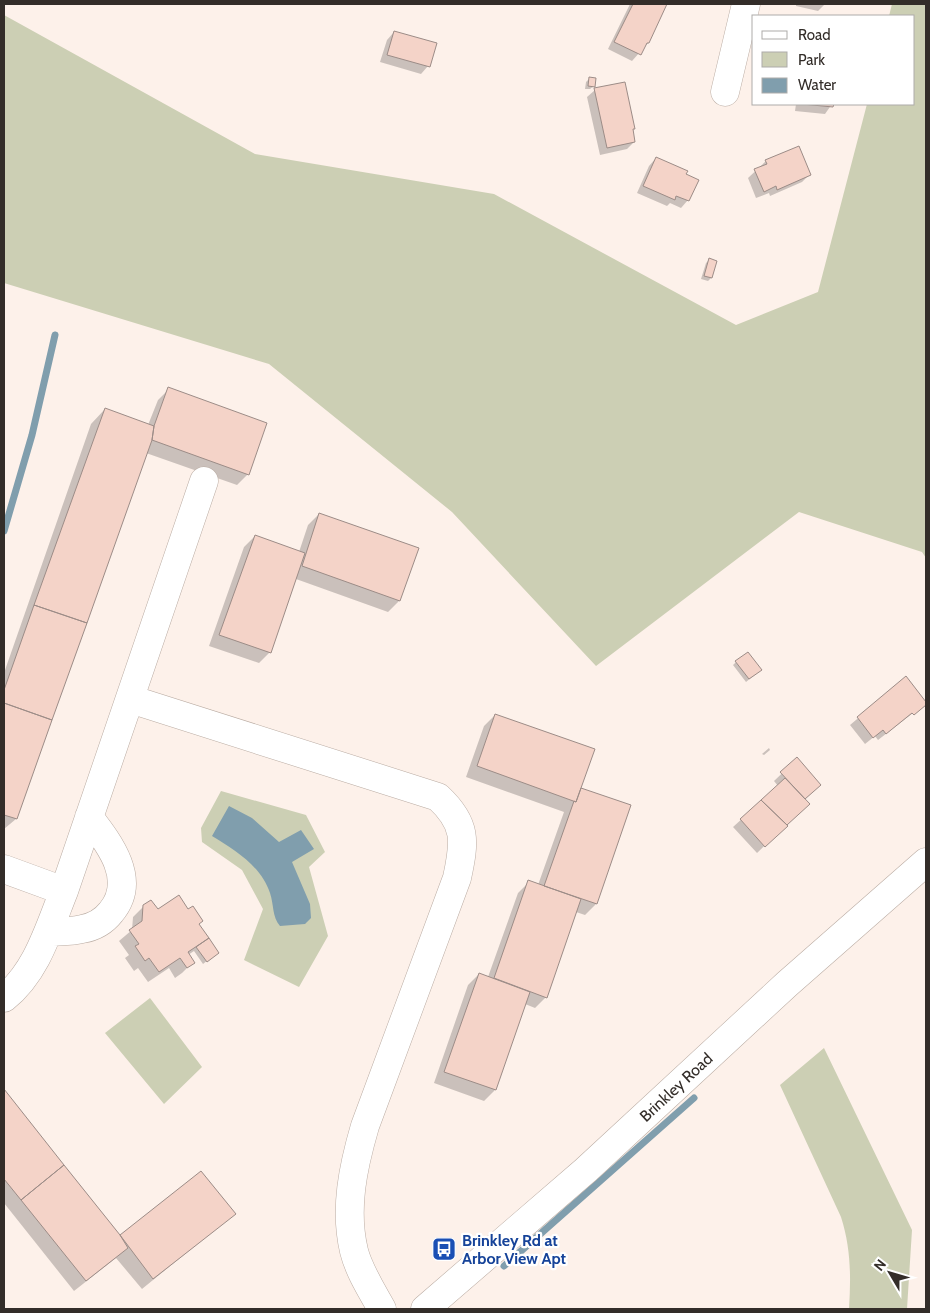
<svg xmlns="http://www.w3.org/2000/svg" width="930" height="1313" font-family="Cabin,sans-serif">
<rect width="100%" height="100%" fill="#fdf1ea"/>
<path fill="#cccfb4" d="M 892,4 L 926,4 L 926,558 L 922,552 L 799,512 L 596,666 L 452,512 L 269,364 L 4,283 L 4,15 L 255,154 L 494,194 L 736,325 L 818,292 L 867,104 L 914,104 L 914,16 L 889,16 Z
M 221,791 L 306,815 L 325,852 L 309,867 L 328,936 L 299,987 L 244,960 L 263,909 L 242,870 L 202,842 L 201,828 Z
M 150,998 L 202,1067 L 164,1104 L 105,1033 Z
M 824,1048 L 912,1230 L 907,1309 L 849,1309 C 851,1277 851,1248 841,1217 L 780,1085 Z"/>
<path fill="#809ead" d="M 229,806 L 252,818 L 279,842 L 301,830 L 314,849 L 292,862 L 310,904 L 311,918 L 305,924 L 280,926 C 272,917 274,905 270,893 C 261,866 235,850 212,836 Z"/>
<path fill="#0003" d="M 630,4 L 666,4 L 648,43 L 632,61 L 608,49 Z
M 796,4 L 825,4 L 818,11 L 796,6 Z
M 394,32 L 428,66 L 421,74 L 380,62 L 387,40 Z
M 590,78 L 594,86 L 590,89 L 585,89 L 586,82 Z
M 595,90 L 634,128 L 632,131 L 634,142 L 627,149 L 600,155 L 587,97 Z
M 796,104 L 832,104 L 825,114 L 795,111 Z
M 798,148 L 809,175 L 802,182 L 770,196 L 769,193 L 756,198 L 748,178 L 766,161 Z
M 656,158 L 688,200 L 681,208 L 670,203 L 667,206 L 637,193 L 649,166 Z
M 709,260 L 711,278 L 708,281 L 701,279 L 706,263 Z
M 169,389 L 248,474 L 237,485 L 146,453 L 16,819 L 4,829 L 4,673 L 91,424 L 105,409 L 148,425 L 158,400 Z
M 319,514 L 399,601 L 388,612 L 296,579 L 270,652 L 259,663 L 209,646 L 244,547 L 255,536 L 299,552 L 308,525 Z
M 736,662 L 757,673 L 746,682 L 733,665 Z
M 906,678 L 926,703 L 878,740 L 875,736 L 865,744 L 850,725 Z
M 495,715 L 580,789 L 630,806 L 596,904 L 585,915 L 576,912 L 546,997 L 535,1008 L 525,1004 L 495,1090 L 484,1101 L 434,1083 L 468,985 L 479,974 L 488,977 L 518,893 L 529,882 L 538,885 L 564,812 L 466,777 L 484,726 Z
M 769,748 L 770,750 L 764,755 L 762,754 Z
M 797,759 L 820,785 L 804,800 L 801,811 L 757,853 L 733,827 L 778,786 L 774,781 Z
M 144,906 L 198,924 L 217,953 L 203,964 L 194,951 L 188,955 L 193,962 L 182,973 L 175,978 L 169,968 L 148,982 L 138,968 L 134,971 L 125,958 L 129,955 L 119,941 L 132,930 L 133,917 Z
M 4,1091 L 120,1237 L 201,1172 L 234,1214 L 142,1289 L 116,1258 L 74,1291 L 4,1203 Z"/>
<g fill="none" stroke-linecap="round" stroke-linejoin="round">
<path stroke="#809ead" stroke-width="7" d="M 4,531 L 32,435 L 55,335
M 504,1266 L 694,1098"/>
</g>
<path fill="#f4d3c8" stroke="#9c8c87" d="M 633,4 L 667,4 L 649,43 L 647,43 L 641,55 L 614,42 Z
M 394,31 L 437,43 L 430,67 L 387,55 Z
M 589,77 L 596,78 L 595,87 L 588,86 Z
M 625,82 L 635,129 L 633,129 L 635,142 L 607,148 L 594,88 Z
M 802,104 L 834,104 L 833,107 Z
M 799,146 L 811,175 L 777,190 L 776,186 L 764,192 L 754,169 L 767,164 L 765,160 Z
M 656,157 L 688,171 L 686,174 L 699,180 L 689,201 L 676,196 L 675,200 L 643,186 Z
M 709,258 L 717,261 L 712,278 L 704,276 Z
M 168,387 L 267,423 L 249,475 L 152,440 L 154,426 Z
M 105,408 L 154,426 L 152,440 L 87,623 L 34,605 Z
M 319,513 L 419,548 L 400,601 L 302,566 Z
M 255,535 L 305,553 L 271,653 L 219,635 Z
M 34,605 L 87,623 L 52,720 L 4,703 L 4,690 Z
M 748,652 L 762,670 L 749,679 L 735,661 Z
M 906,676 L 926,702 L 926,705 L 914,715 L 912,713 L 886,734 L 883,730 L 873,738 L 857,717 Z
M 4,703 L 52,720 L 17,819 L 4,815 Z
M 495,714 L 595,749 L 576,802 L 477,766 Z
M 797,757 L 821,785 L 805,799 L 780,772 Z
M 785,778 L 810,804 L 787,825 L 761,800 Z
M 581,788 L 631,805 L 597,904 L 544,886 L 574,801 L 576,802 Z
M 761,800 L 788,826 L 765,847 L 740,819 Z
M 528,880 L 581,899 L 547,998 L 494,978 Z
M 179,895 L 188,909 L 193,906 L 203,921 L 199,924 L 209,938 L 188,952 L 195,963 L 187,968 L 180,958 L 159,972 L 149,958 L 145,961 L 135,946 L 139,944 L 129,930 L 142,921 L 143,905 L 151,900 L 158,909 Z
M 209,938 L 219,953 L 207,962 L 196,947 Z
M 479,973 L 530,992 L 496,1090 L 444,1072 Z
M 4,1089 L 64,1165 L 21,1200 L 4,1179 Z
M 64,1165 L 120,1235 L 128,1248 L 86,1281 L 21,1200 Z
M 201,1171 L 236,1214 L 153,1279 L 120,1235 Z"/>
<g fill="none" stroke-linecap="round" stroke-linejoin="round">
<g stroke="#baaca3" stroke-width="29">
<path id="minor" d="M 725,92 L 746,4
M 130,699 L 438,797 C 467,824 465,841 457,878 L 365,1126 C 353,1167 344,1209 354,1251 C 359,1271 372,1291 382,1309
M 4,869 L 64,891
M 48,932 C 59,931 71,932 82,929 C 94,927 104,921 111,912 C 138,880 109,843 89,817
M 4,998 C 37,972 49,928 64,891 L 204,481"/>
</g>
<g stroke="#baaca3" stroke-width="29">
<g id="major">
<path id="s1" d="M 425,1309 L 586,1170 L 787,984 L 926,862"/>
</g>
</g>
<use href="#minor" stroke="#fff" stroke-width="28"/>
<use href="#major" stroke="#fff" stroke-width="28"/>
</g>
<defs>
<g id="bus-square" transform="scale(1.25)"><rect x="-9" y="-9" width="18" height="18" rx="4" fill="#1a4fb4" stroke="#fff"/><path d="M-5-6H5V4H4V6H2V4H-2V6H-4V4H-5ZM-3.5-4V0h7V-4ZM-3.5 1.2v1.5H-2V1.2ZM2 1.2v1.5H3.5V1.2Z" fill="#fff"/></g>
</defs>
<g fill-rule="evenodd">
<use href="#bus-square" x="444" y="1249"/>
</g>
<g text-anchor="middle" stroke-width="4.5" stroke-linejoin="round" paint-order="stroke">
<g font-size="16" fill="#332d29" stroke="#fff">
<text dy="6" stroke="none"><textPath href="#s1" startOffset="335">Brinkley Road</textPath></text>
</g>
<g font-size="16" font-weight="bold" fill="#164399" stroke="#fff" text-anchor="start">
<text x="462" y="1246">Brinkley Rd at<tspan x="462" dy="18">Arbor View Apt</tspan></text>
</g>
</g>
<rect width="930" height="1313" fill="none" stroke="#332d29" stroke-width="10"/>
<rect x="752" y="15" width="162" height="90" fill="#ffffff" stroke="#adaba9"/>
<rect x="762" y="31" width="25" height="8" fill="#ffffff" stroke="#adaba9"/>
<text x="798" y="40" font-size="15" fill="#332d29">Road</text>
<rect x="762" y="52" width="25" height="15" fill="#cccfb4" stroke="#adaba9"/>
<text x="798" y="65" font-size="15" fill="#332d29">Park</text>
<rect x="762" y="78" width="25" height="15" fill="#809ead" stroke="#adaba9"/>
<text x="798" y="90" font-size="15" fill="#332d29">Water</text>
<g transform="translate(890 1273) rotate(308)" stroke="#ffffff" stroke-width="4" paint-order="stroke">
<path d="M0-4L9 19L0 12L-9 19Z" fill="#332d29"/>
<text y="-8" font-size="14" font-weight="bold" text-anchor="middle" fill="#332d29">N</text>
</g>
</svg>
